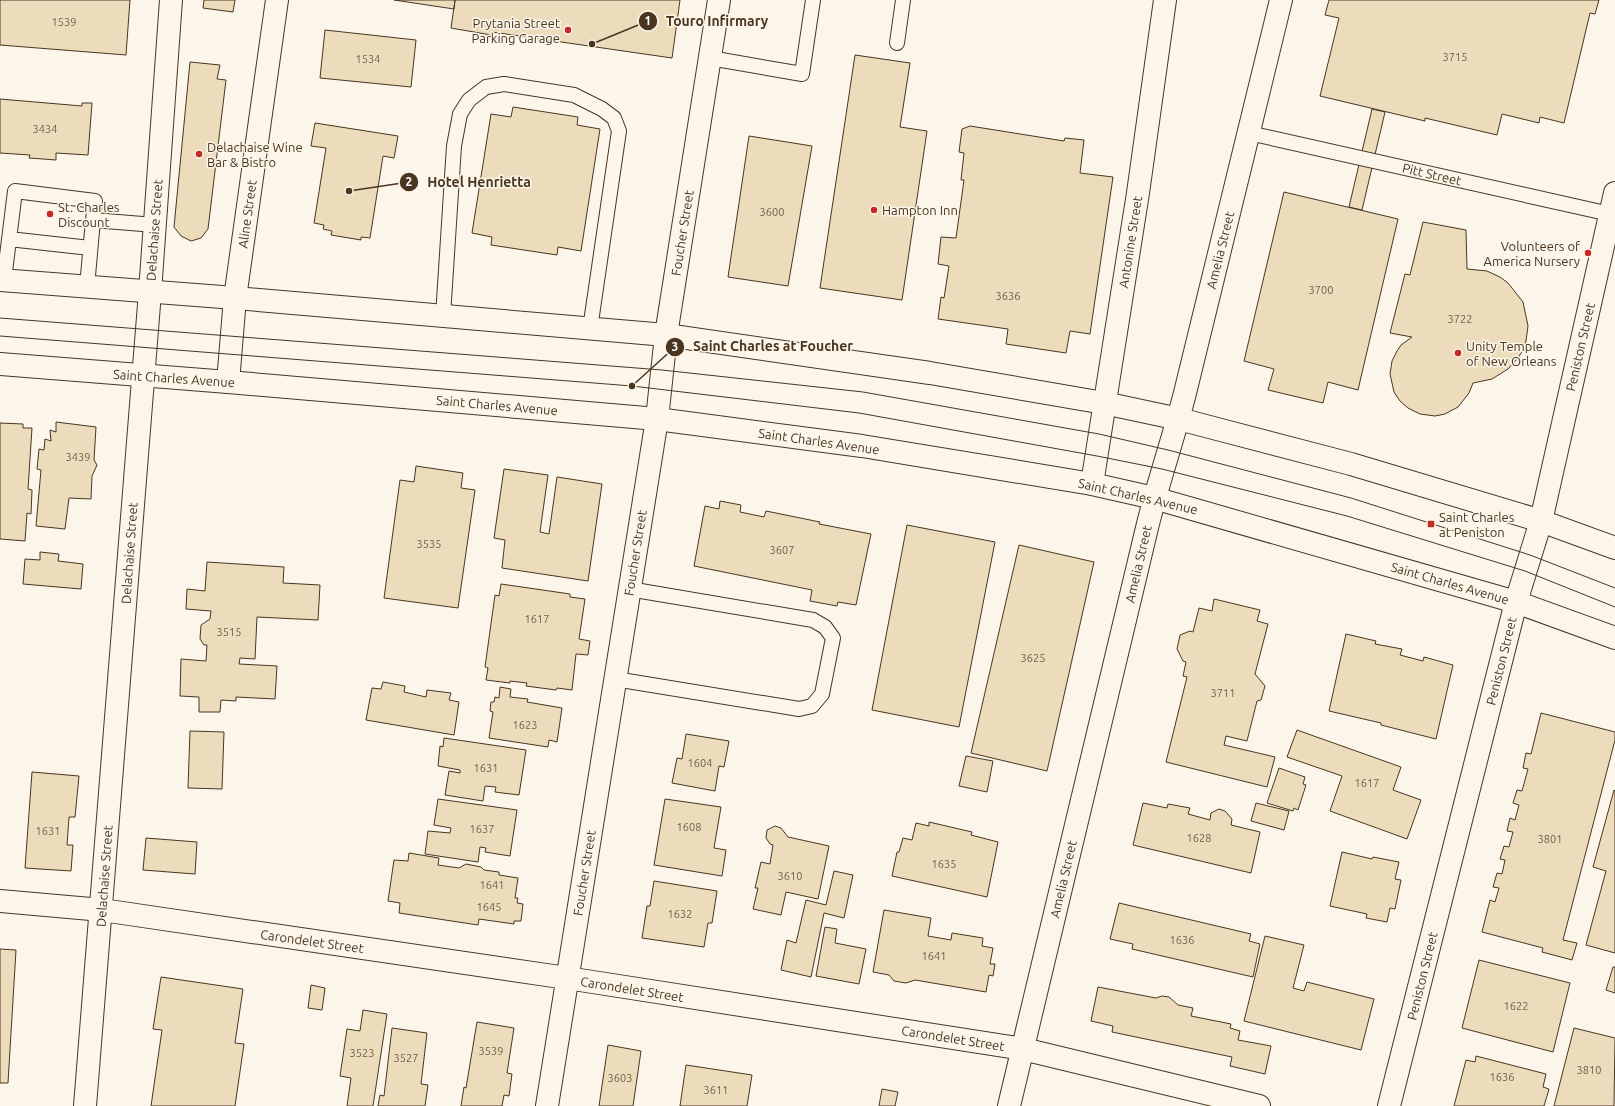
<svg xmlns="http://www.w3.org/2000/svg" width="1615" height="1106" font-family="Ubuntu,sans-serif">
<rect width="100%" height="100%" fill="#fbf6e9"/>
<path fill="#ecdcbc" stroke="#4a3520" d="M 0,0 L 130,0 L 126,55 L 0,45 Z
M 204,0 L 235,0 L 233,12 L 203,8 Z
M 394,0 L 455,0 L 454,9 Z
M 455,0 L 680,0 L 672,58 L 492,32 L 491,35 L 451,28 Z
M 1329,0 L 1599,0 L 1595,14 L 1590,13 L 1564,123 L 1540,117 L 1539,123 L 1502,114 L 1497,135 L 1425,118 L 1425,121 L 1320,96 L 1339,18 L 1325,15 Z
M 325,30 L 416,40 L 411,87 L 320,78 Z
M 855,55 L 910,63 L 900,127 L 927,131 L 902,300 L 820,288 Z
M 190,62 L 220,65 L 217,79 L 226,80 L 208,229 L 201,238 L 191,241 L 181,236 L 174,227 Z
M 0,99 L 82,106 L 82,103 L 92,103 L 88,155 L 56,153 L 56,160 L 29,158 L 30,155 L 0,153 Z
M 513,107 L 578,117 L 577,125 L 600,129 L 581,251 L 558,247 L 557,255 L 491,245 L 492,237 L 472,233 L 491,114 L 511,117 Z
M 1372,109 L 1385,112 L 1362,210 L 1349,207 Z
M 315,123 L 398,136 L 394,158 L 383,156 L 370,238 L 361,237 L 361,240 L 331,235 L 332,231 L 323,229 L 324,225 L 314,223 L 326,148 L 311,146 Z
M 970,126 L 1064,141 L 1065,138 L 1084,140 L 1080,173 L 1113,177 L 1090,334 L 1070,331 L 1066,353 L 1006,344 L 1008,329 L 938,319 L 941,297 L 944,298 L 949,266 L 938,264 L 941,237 L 956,238 L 964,180 L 961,180 L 964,153 L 959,152 L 962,129 Z
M 749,136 L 812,146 L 788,286 L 728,277 Z
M 1284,192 L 1398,219 L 1358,390 L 1328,382 L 1323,403 L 1268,390 L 1274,369 L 1244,361 Z
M 1423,222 L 1466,230 L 1467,269 L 1487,271 L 1500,277 L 1508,283 L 1523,302 L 1528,326 L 1526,341 L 1523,350 L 1518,358 L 1508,369 L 1492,379 L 1473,383 L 1469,393 L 1458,407 L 1445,414 L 1435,416 L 1420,414 L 1408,408 L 1400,401 L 1394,392 L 1390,374 L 1392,361 L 1397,351 L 1401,345 L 1412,337 L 1390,333 L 1405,274 L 1410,275 Z
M 56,422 L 96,427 L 94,460 L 97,465 L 92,476 L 91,499 L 69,498 L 65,529 L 36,526 L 41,470 L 37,469 L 39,449 L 44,450 L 45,439 L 51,441 L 50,430 L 56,432 Z
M 0,423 L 23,424 L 23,428 L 32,428 L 28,489 L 32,490 L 31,514 L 27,513 L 25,541 L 0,539 Z
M 416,466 L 463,473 L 461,488 L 475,490 L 458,608 L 384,598 L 400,480 L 414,482 Z
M 504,469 L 548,475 L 540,532 L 549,534 L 557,477 L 602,484 L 588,581 L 502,568 L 505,540 L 494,538 Z
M 720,501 L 741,505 L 740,512 L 764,517 L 766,511 L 820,522 L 819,524 L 871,534 L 856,605 L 838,602 L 837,606 L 810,601 L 812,590 L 694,566 L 705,506 L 719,509 Z
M 907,525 L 995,542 L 959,727 L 872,710 Z
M 1019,545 L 1094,562 L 1047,771 L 971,753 Z
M 40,552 L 59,554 L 58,561 L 83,564 L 81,589 L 23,584 L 25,559 L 40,560 Z
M 207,562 L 284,567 L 283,583 L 320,585 L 318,620 L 257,617 L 255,659 L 240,658 L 239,664 L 277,666 L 275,699 L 236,697 L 236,701 L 221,700 L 220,712 L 199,712 L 199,697 L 180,696 L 181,659 L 206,661 L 207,645 L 204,645 L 200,639 L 201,625 L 210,619 L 211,611 L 186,609 L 187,589 L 205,591 Z
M 501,584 L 570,594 L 570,597 L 585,599 L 579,639 L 590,641 L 588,655 L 576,654 L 572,690 L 557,688 L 556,690 L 526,686 L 527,683 L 510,681 L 510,683 L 486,680 L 488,668 L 485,667 L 495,595 L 499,596 Z
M 1214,599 L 1260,610 L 1257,621 L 1268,624 L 1255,674 L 1265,686 L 1261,700 L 1257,701 L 1247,741 L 1226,736 L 1224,745 L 1275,757 L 1267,787 L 1166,762 L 1187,677 L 1183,676 L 1186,662 L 1183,661 L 1177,649 L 1180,635 L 1190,631 L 1193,632 L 1199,608 L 1212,611 Z
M 1346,634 L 1376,641 L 1375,644 L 1402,649 L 1400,655 L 1423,661 L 1424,657 L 1453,665 L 1436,739 L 1381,725 L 1381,723 L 1329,711 Z
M 383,682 L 405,686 L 404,692 L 426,697 L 427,690 L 451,693 L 449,700 L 459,702 L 454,735 L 366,720 L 372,688 L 381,689 Z
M 500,687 L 511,689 L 510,697 L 528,699 L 527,702 L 562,708 L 557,742 L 549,740 L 548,747 L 489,738 L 493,712 L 490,711 L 491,702 L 494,702 L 495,697 L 499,698 Z
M 1541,713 L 1615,732 L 1615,740 L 1563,940 L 1577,943 L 1572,960 L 1542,952 L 1543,948 L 1482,932 L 1490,900 L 1495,902 L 1499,888 L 1493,887 L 1497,873 L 1502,874 L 1505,860 L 1500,859 L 1504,846 L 1509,847 L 1513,832 L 1507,831 L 1510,818 L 1515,820 L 1519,805 L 1513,803 L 1517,790 L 1522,791 L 1528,769 L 1523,768 L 1526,753 L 1531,754 Z
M 1297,730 L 1401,767 L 1393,790 L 1421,800 L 1407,839 L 1330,811 L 1342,776 L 1287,757 Z
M 190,731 L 224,732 L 222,789 L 188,788 Z
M 686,734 L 729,741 L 724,767 L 719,766 L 715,791 L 672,783 L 677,758 L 682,759 Z
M 444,738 L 526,750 L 519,795 L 495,792 L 496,787 L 485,786 L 483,801 L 445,795 L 449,771 L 460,773 L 460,770 L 438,766 L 440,746 L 443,747 Z
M 966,756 L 993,761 L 987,792 L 959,786 Z
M 1279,768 L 1305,777 L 1303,784 L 1306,785 L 1298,810 L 1294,808 L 1293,811 L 1267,803 Z
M 32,772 L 79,776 L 75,817 L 69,817 L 67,845 L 73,845 L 71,871 L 25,868 Z
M 1614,790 L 1615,791 L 1615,953 L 1586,945 L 1606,871 L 1593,867 Z
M 438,799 L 517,810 L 510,856 L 485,852 L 486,848 L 480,847 L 478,862 L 425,854 L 428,831 L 450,833 L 451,828 L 434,825 Z
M 665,799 L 721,807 L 714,848 L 726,850 L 722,876 L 654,865 Z
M 1143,803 L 1167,808 L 1168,804 L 1190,808 L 1188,814 L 1210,820 L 1211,813 L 1219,809 L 1225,811 L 1232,819 L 1231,825 L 1260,832 L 1251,873 L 1133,845 Z
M 1256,803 L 1289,811 L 1284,830 L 1251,821 Z
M 929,822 L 972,832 L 971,835 L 998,842 L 987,897 L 892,876 L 897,852 L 899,852 L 903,838 L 912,840 L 916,823 L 929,826 Z
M 775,826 L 781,828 L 788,837 L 829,846 L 818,899 L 786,892 L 781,915 L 753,909 L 758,888 L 755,888 L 761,862 L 770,864 L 773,845 L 770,844 L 766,838 L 767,830 Z
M 146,838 L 197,842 L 195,874 L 143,870 Z
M 1342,852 L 1372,859 L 1373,857 L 1399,862 L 1395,879 L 1401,880 L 1395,909 L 1390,908 L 1387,922 L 1366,918 L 1367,914 L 1330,906 Z
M 409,853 L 439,858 L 438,865 L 459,868 L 466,864 L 481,867 L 484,870 L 499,872 L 499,875 L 518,878 L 515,898 L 518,898 L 517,903 L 523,904 L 521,921 L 514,921 L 514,924 L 479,919 L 478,925 L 399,913 L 400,903 L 388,901 L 394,860 L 408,861 Z
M 834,871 L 853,875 L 844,918 L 824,913 L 811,977 L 781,970 L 787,940 L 796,943 L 806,900 L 826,905 Z
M 654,881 L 717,891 L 712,923 L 708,923 L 704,947 L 642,938 L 647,906 L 650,906 Z
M 1119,903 L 1251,934 L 1249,941 L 1260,944 L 1253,977 L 1132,949 L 1133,944 L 1110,939 Z
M 884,910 L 931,918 L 928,936 L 951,940 L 952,933 L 983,938 L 982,946 L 993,948 L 990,964 L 995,964 L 993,976 L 989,975 L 986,992 L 915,980 L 906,983 L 894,981 L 889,975 L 873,972 Z
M 825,927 L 837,929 L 835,943 L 866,949 L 859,984 L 816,976 Z
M 1265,936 L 1304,945 L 1293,988 L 1304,991 L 1307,982 L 1374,999 L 1361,1050 L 1244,1021 Z
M 0,949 L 16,950 L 8,1083 L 0,1083 Z
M 1479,960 L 1570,983 L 1553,1052 L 1462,1028 Z
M 1613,967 L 1615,967 L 1615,993 L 1606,990 Z
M 161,977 L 243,989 L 235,1043 L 244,1044 L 235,1106 L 151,1106 L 162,1030 L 153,1029 Z
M 311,985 L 325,988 L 322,1010 L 308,1008 Z
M 1098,987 L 1156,998 L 1162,996 L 1169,997 L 1178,1005 L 1193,1008 L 1191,1016 L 1231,1024 L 1230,1028 L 1240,1031 L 1238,1040 L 1271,1046 L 1265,1074 L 1230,1066 L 1232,1057 L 1112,1032 L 1113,1026 L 1091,1021 Z
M 363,1010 L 387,1014 L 373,1106 L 347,1106 L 351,1078 L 340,1076 L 347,1029 L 360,1031 Z
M 477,1022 L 514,1028 L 507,1073 L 512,1074 L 509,1096 L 504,1095 L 502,1106 L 461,1106 L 464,1087 L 466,1088 Z
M 392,1028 L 427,1033 L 421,1084 L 428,1085 L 425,1106 L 378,1106 L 380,1095 L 384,1096 Z
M 1574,1028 L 1615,1038 L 1614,1106 L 1554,1106 Z
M 608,1045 L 641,1051 L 633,1106 L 599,1106 Z
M 1476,1056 L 1546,1074 L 1543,1087 L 1549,1089 L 1544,1106 L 1454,1106 L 1466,1060 L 1475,1062 Z
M 686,1065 L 752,1075 L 747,1106 L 680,1106 Z
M 882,1089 L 898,1092 L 895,1106 L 879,1106 Z"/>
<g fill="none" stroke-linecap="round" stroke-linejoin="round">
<g stroke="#4a3520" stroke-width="16">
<path id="service" d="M 897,43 L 903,0
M 710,58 L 802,74 L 813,0
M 1249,133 L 1610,214
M 9,239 L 90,248
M 4,280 L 15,191 L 95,201 L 93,220 L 155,225
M 87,287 L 93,220
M 443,316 L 454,146 L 460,114 L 469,100 L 486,87 L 504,84 L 574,95 L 602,109 L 614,118 L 619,131 L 590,329
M 615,679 L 799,709 L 812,706 L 822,694 L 833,638 L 825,627 L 813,620 L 629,589"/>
</g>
<g stroke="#4a3520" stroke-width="24">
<path id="minor" d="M 228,382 L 235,298 L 277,0
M 1092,484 L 1138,193 L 1165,0
M 0,901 L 102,910 L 567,978 L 1023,1049 L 1259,1106
M 85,1106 L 150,292 L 171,0
M 547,1106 L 657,419 L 666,335 L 719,0
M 1009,1106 L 1146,532 C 1157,485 1173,440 1185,393 L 1281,0
M 1389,1106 L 1516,602 L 1541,521 L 1615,193"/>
</g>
<g stroke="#4a3520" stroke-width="24">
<path id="secondary" d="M 0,280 L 235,298 L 666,335 L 930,373 L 1104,403 L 1179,419 L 1351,464 L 1541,521 L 1615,548
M 0,364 L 228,382 L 657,419 L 862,446 L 1092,484 L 1154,498 L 1516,602 L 1615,638"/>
</g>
<use href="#service" stroke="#fbf6e9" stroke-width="14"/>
<use href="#minor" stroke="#fbf6e9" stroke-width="22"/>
<use href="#secondary" stroke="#fbf6e9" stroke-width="22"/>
<path stroke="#4a3520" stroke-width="1" d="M 0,318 L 662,370 L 863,392 L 1099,434 L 1168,450 L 1351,498 L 1530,555 L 1615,588
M 0,336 L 632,386 L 859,413 L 1097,456 L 1162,469 L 1347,516 L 1525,571 L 1615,607"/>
</g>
<g fill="#c62828" stroke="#fbf6e9" stroke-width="1.5">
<circle cx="568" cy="30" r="4"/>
<circle cx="199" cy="154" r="4"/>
<circle cx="874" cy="210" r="4"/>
<circle cx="50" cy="214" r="4"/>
<circle cx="1588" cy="253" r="4"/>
<circle cx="1458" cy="353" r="4"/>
<rect x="1427" y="520" width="8" height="8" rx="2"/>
</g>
<g text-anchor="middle" stroke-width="3" stroke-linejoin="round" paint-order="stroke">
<g font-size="11" fill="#725f47">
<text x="64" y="26">1539</text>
<text x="1455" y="61">3715</text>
<text x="368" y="63">1534</text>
<text x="45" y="133">3434</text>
<text x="772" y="216">3600</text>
<text x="1321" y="294">3700</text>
<text x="1008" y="300">3636</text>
<text x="1460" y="323">3722</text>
<text x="78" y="461">3439</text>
<text x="429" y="548">3535</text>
<text x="782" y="554">3607</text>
<text x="537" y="623">1617</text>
<text x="229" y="636">3515</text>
<text x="1033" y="662">3625</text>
<text x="1223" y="697">3711</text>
<text x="525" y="729">1623</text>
<text x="700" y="767">1604</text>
<text x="486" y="772">1631</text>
<text x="1367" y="787">1617</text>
<text x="689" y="831">1608</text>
<text x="482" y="833">1637</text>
<text x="48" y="835">1631</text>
<text x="1199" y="842">1628</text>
<text x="1550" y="843">3801</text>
<text x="944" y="868">1635</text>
<text x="790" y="880">3610</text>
<text x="492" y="889">1641</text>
<text x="489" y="911">1645</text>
<text x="680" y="918">1632</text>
<text x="1182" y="944">1636</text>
<text x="934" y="960">1641</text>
<text x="1516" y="1010">1622</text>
<text x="491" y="1055">3539</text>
<text x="362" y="1057">3523</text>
<text x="406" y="1062">3527</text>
<text x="1589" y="1074">3810</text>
<text x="1502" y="1081">1636</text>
<text x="620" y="1082">3603</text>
<text x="716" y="1094">3611</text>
</g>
<g font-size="13" fill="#4a3520" stroke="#fbf6e9" text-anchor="start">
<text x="560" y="28" text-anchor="end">Prytania Street<tspan x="560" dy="15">Parking Garage</tspan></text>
<text x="207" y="152">Delachaise Wine<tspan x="207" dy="15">Bar &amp; Bistro</tspan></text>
<text x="58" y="212">St. Charles<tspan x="58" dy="15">Discount</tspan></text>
<text x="882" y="215">Hampton Inn</text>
<text x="1580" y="251" text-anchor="end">Volunteers of<tspan x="1580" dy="15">America Nursery</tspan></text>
<text x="1466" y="351">Unity Temple<tspan x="1466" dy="15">of New Orleans</tspan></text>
<text x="1439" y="522">Saint Charles<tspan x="1439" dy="15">at Peniston</tspan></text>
</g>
<g font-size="13" fill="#4a3520" stroke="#fbf6e9">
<text transform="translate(1432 174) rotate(13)" y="5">Pitt Street</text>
<text transform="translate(247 214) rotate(-82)" y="5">Aline Street</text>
<text transform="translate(154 230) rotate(-86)" y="5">Delachaise Street</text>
<text transform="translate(682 233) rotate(-81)" y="5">Foucher Street</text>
<text transform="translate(1130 242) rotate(-81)" y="5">Antonine Street</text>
<text transform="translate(1220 250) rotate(-76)" y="5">Amelia Street</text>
<text transform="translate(1580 347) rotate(-77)" y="5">Peniston Street</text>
<text transform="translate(174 378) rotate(4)" y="5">Saint Charles Avenue</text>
<text transform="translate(497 405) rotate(5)" y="5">Saint Charles Avenue</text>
<text transform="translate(819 441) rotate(8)" y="5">Saint Charles Avenue</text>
<text transform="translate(1138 496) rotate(13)" y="5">Saint Charles Avenue</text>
<text transform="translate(129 553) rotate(-86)" y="5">Delachaise Street</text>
<text transform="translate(635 553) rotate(-81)" y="5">Foucher Street</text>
<text transform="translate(1138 564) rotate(-77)" y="5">Amelia Street</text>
<text transform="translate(1450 583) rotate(16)" y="5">Saint Charles Avenue</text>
<text transform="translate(1501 661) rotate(-76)" y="5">Peniston Street</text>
<text transform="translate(584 873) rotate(-81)" y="5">Foucher Street</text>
<text transform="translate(104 876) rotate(-86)" y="5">Delachaise Street</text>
<text transform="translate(1063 879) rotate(-77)" y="5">Amelia Street</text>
<text transform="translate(312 941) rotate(8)" y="5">Carondelet Street</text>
<text transform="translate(1422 976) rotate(-76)" y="5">Peniston Street</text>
<text transform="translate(632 989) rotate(9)" y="5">Carondelet Street</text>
<text transform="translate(953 1038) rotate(9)" y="5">Carondelet Street</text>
</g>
</g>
<path fill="none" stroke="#4a3520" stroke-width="1.5" d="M592 44L648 21M349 191L409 182M632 386L675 347"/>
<g fill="#4a3520" stroke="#fbf6e9" stroke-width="1.5">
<circle cx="592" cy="44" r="4"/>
<circle cx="349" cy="191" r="4"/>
<circle cx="632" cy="386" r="4"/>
<circle cx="648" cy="21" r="10"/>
<circle cx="409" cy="182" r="10"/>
<circle cx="675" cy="347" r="10"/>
</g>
<g font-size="12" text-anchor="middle" font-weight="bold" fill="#fff">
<text x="648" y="25">1</text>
<text x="409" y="186">2</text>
<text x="675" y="351">3</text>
</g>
<g font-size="14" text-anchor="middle" font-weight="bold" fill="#4a3520" stroke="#fbf6e9" stroke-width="3" stroke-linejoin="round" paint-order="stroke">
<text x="717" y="26">Touro Infirmary</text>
<text x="479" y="187">Hotel Henrietta</text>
<text x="773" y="351">Saint Charles at Foucher</text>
</g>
</svg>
